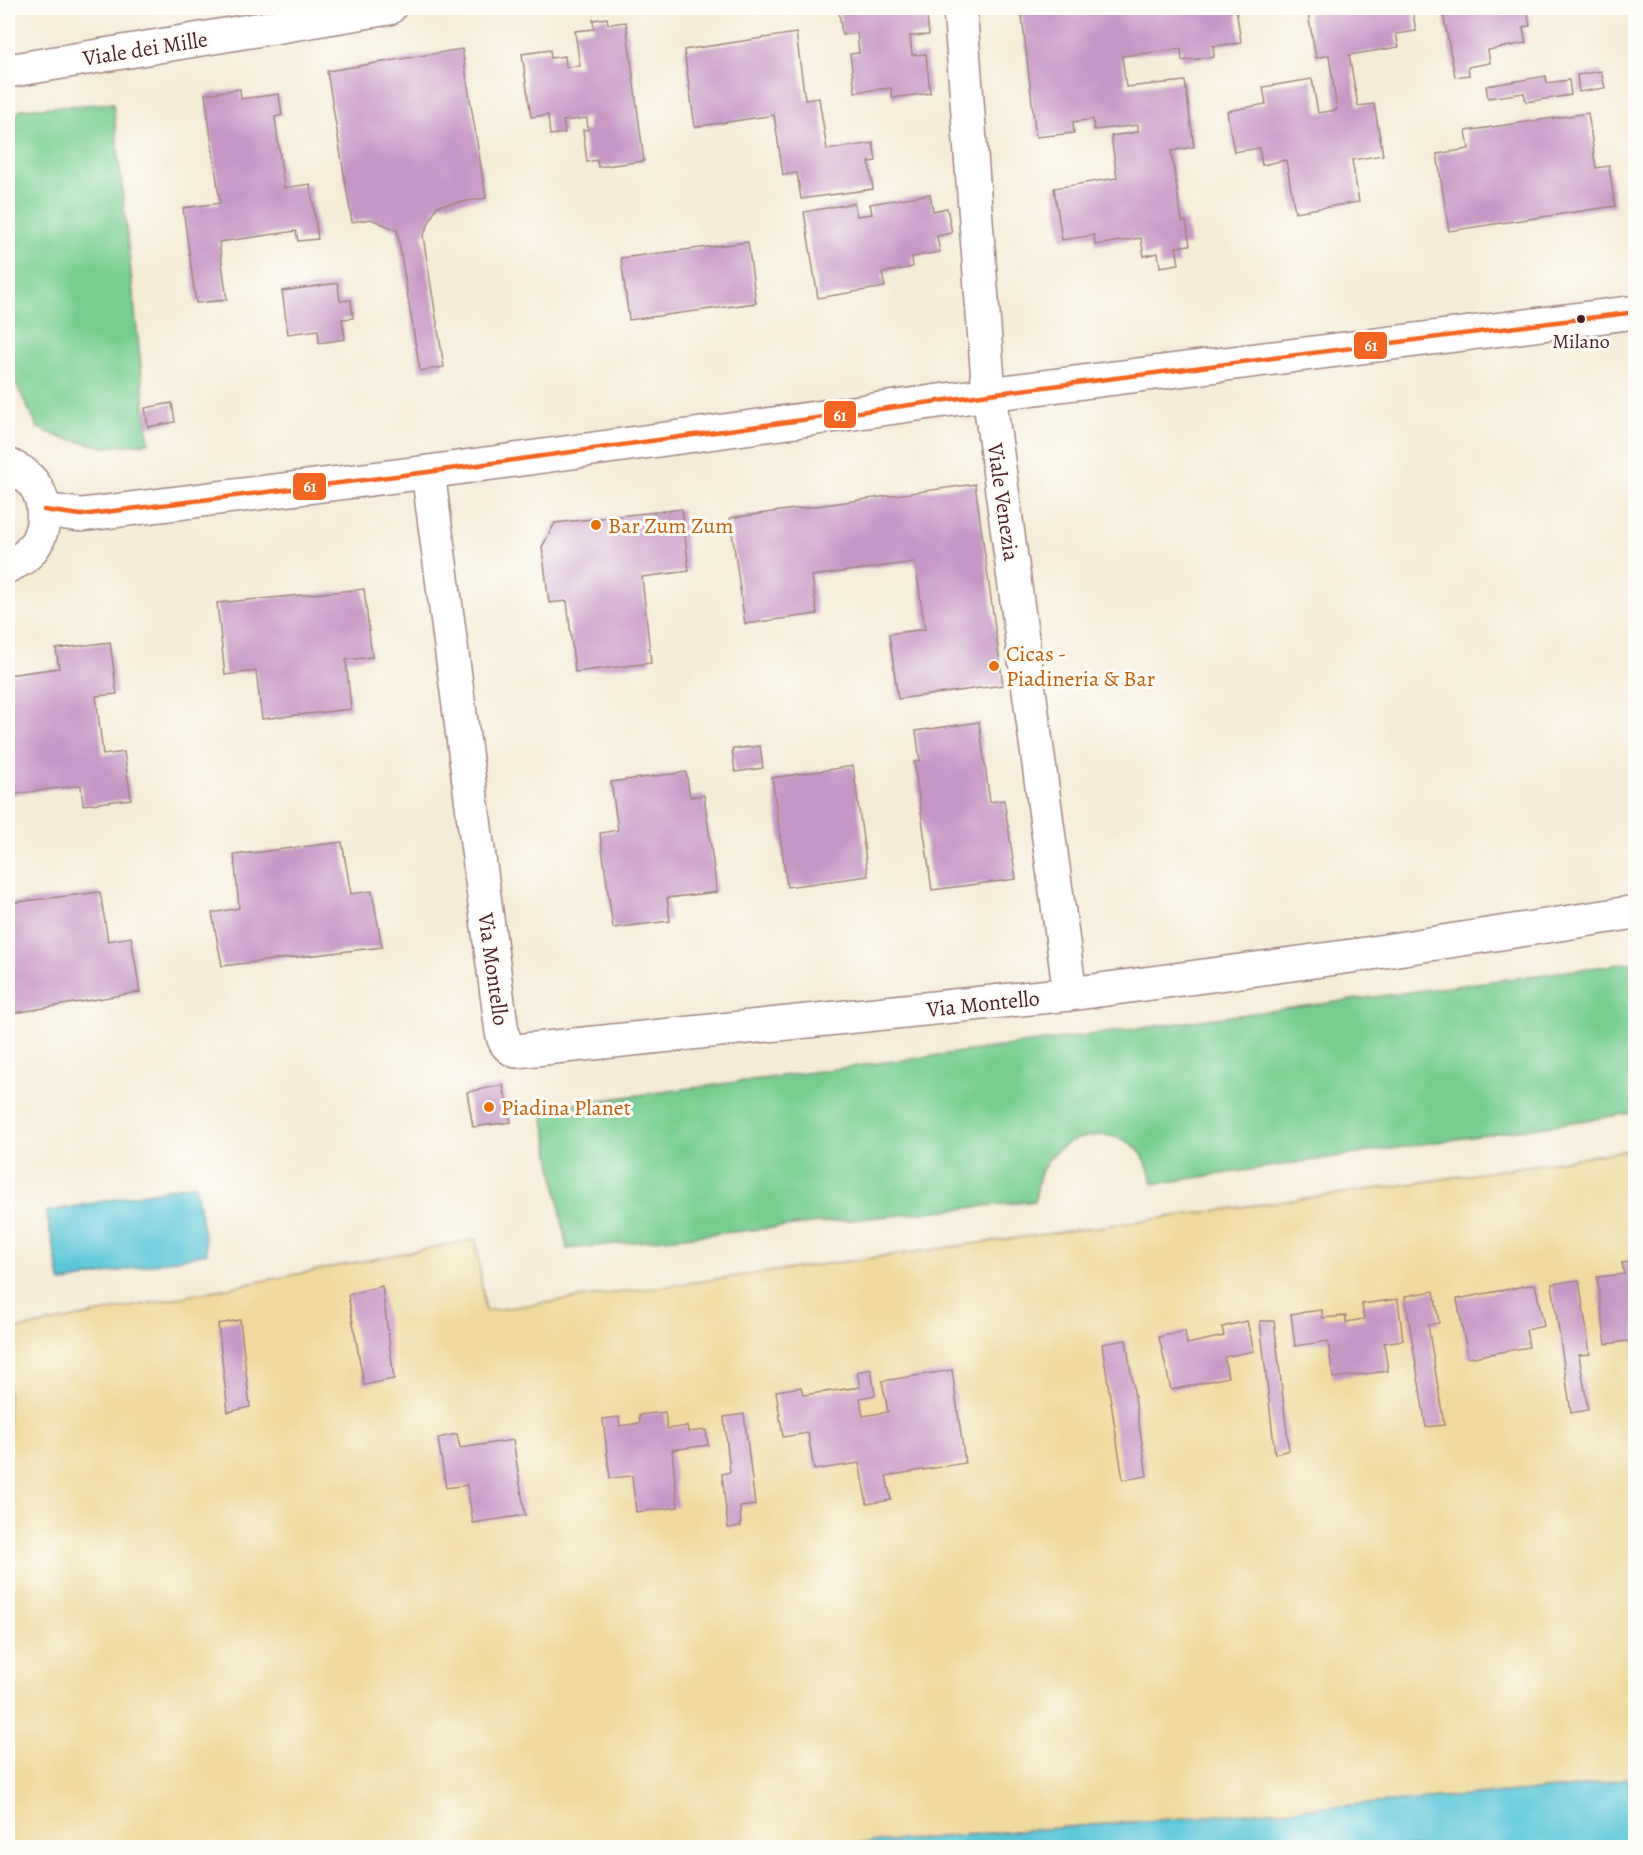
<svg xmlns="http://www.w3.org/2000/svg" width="1643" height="1855" font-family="Alegreya,serif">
<rect width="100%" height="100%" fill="#fdfcf7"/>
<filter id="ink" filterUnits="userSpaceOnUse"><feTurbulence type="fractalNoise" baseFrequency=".0167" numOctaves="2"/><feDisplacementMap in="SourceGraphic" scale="12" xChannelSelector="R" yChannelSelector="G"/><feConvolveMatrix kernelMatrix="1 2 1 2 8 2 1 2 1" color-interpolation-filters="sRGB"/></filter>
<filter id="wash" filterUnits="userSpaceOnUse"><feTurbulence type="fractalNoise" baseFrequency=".008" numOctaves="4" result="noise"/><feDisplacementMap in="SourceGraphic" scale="24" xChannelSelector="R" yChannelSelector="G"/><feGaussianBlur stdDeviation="1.35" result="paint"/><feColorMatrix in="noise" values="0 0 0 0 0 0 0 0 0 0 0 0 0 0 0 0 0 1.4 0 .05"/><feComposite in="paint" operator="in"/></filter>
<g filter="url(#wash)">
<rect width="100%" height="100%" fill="#f5ecd7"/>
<path fill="#77cd91" stroke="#60765e" stroke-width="1.5" d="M 113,103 L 149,443 L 104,447 L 62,438 L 38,428 L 8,368 L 8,123 L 22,109 Z
M 1635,962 L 1636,1091 L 1633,1113 L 1154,1184 C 1148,1170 1145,1152 1131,1144 C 1105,1126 1060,1137 1045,1165 C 1038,1176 1037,1188 1035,1201 L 567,1249 L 542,1108 Z"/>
<path fill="#eeda9e" stroke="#9c7c64" stroke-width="1.5" d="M 1635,1149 L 1635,1777 L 1570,1788 L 812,1847 L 8,1848 L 8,1331 L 476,1239 L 485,1311 L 1417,1183 Z"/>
<path fill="#5dc7d8" stroke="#547382" stroke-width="1.5" d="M 195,1184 L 207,1253 L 61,1283 L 46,1212 Z
M 1635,1777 L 1635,1847 L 812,1847 L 1570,1788 Z"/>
<g id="blocks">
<path fill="#c598c5" d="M 869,8 L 926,8 L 929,35 L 910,36 L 912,55 L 926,54 L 930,93 L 892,98 L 891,88 L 855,92 L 850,54 L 859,53 L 857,33 L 842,35 L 839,11 Z
M 1021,8 L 1117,8 L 1117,12 L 1148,8 L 1236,8 L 1241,43 L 1213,46 L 1214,57 L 1182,61 L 1181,49 L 1122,56 L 1126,87 L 1185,81 L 1194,147 L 1171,151 L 1182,222 L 1186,221 L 1190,245 L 1176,247 L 1179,264 L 1160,267 L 1158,253 L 1144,256 L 1141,238 L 1095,245 L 1094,235 L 1062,240 L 1054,188 L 1117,178 L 1111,136 L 1138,132 L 1138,125 L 1094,130 L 1093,119 L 1073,122 L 1074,133 L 1036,137 Z
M 1307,8 L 1412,8 L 1416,31 L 1396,34 L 1399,47 L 1349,55 L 1358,106 L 1374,104 L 1383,155 L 1352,160 L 1359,202 L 1295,212 L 1286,160 L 1262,165 L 1259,148 L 1234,152 L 1227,111 L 1266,104 L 1263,87 L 1312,79 L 1318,113 L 1337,110 L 1329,55 L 1316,58 Z
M 1442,8 L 1527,8 L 1530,26 L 1523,27 L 1526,43 L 1488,50 L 1490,63 L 1468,67 L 1469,75 L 1455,77 Z
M 607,18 L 608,24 L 626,22 L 644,161 L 598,167 L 597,160 L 587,162 L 583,130 L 588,130 L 587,118 L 563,121 L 565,133 L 550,135 L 548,115 L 531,117 L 522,54 L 550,50 L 551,58 L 565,56 L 566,67 L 580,66 L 575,31 L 594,29 L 593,20 Z
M 796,33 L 805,100 L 819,98 L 827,150 L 873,143 L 876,161 L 869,162 L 873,189 L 801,199 L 797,173 L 783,175 L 774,115 L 695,127 L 684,50 Z
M 462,49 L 486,198 L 437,206 L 423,236 L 444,367 L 420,371 L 397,230 L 371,219 L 352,222 L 327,71 Z
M 1601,71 L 1605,88 L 1579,92 L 1577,75 Z
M 1546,76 L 1547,83 L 1569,80 L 1571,95 L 1526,102 L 1524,93 L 1488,98 L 1486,86 Z
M 240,89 L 241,99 L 279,94 L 282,115 L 275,117 L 284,188 L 310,184 L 318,239 L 298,241 L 296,231 L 219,242 L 227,300 L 196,303 L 183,208 L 220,203 L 205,94 Z
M 1588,113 L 1596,168 L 1609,166 L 1615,206 L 1449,231 L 1437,154 L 1469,149 L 1466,131 Z
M 1636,156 L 1636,180 L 1634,180 L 1631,157 Z
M 930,194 L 933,211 L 947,208 L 952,233 L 937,236 L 940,252 L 912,257 L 913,267 L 882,273 L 885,287 L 818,298 L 804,212 L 854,203 L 857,216 L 872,214 L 870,204 Z
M 748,242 L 756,303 L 629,320 L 621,258 Z
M 338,283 L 340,301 L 351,300 L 353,318 L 342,319 L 345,339 L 319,343 L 318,330 L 288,334 L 282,291 Z
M 172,403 L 175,422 L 148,427 L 145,408 Z
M 975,484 L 1003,685 L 898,699 L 889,634 L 925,629 L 915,562 L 812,576 L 817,614 L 745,624 L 730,518 Z
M 682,509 L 689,571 L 642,577 L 651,663 L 575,672 L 567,601 L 549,603 L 542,547 L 555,523 Z
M 364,589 L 372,657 L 346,660 L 351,709 L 262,719 L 256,671 L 225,675 L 217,603 Z
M 110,642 L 117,694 L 96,696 L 103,755 L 124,752 L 131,799 L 83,805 L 81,785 L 8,795 L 8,675 L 59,668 L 56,649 Z
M 979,722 L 990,802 L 1004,800 L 1016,879 L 932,890 L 914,762 L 920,761 L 916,731 Z
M 760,746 L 763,768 L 735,772 L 732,749 Z
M 853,766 L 868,876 L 787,887 L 772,778 Z
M 686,772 L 690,797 L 704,795 L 717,892 L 667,898 L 670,921 L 613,928 L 600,833 L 618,830 L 611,782 Z
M 342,842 L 351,894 L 372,891 L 382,947 L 222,966 L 212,913 L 239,908 L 234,855 Z
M 100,892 L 108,941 L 131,937 L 140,992 L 8,1014 L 8,903 Z
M 503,1085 L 511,1122 L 473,1127 L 467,1092 Z
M 1636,1261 L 1636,1340 L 1606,1344 L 1597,1277 L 1624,1274 L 1622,1263 Z
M 1579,1280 L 1590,1354 L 1579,1355 L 1588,1410 L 1571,1413 L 1552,1284 Z
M 1535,1284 L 1544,1326 L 1526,1330 L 1529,1347 L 1468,1358 L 1457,1299 Z
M 382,1286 L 394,1379 L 364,1385 L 348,1295 Z
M 1434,1291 L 1439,1323 L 1428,1325 L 1444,1425 L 1426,1427 L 1405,1296 Z
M 1398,1299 L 1403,1340 L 1384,1343 L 1388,1371 L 1333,1378 L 1328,1341 L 1295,1346 L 1291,1314 L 1322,1310 L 1323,1318 L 1346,1316 L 1346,1322 L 1364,1319 L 1362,1304 Z
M 240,1320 L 250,1407 L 228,1412 L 218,1324 Z
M 1247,1321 L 1254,1351 L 1224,1357 L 1228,1377 L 1171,1390 L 1159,1337 L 1185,1331 L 1187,1344 L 1224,1336 L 1222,1327 Z
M 1260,1321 L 1274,1321 L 1289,1450 L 1275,1454 Z
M 1126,1340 L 1147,1476 L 1123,1480 L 1102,1344 Z
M 871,1369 L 875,1395 L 860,1398 L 863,1416 L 888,1412 L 882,1381 L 952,1370 L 965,1463 L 886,1476 L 891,1500 L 867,1504 L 859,1463 L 814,1470 L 808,1433 L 783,1437 L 776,1391 L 801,1387 L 803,1395 L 860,1387 L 857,1372 Z
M 665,1412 L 667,1429 L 687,1426 L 688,1432 L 706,1430 L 708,1445 L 672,1450 L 678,1507 L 636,1512 L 632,1476 L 610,1478 L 603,1419 L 619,1417 L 620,1426 L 640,1423 L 639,1415 Z
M 744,1414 L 755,1505 L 740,1507 L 741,1526 L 728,1528 L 722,1474 L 730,1472 L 724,1417 Z
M 457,1434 L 460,1448 L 513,1440 L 525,1515 L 473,1523 L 467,1485 L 446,1488 L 438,1438 Z"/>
</g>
</g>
<g filter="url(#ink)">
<use href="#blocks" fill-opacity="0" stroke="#a08681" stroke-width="1.5"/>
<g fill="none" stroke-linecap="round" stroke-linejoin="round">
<g stroke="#a08681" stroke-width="36">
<path id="minor" d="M 960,8 L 989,394 L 1070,994
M 8,71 L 389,8
M 428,472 L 502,1032 C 504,1042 507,1047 516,1051 L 1070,994 L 1359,955 L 1636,912"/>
</g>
<g stroke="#a08681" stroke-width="36">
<path id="tertiary" d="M 8,465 C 13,468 20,470 24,474 C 51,495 49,536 24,557 C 20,561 13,563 8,566
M 44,510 L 81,515 L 428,472 L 989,394 L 1636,312"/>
</g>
<use href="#minor" stroke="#fff" stroke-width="33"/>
<use href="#tertiary" stroke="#fff" stroke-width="33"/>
<g stroke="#fdfcf7" stroke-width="9">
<path id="bus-1" d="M 44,510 L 81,515 L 428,472 L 989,394 L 1636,312"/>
</g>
<use href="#bus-1" stroke="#f26522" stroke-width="4.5"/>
</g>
</g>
<circle fill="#4a1f2b" stroke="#fdfcf7" stroke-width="2" cx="1581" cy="319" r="5"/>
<g fill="#e8710a" stroke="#fdfcf7" stroke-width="2">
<circle cx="596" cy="525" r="6"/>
<circle cx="994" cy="666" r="6"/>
<circle cx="489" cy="1107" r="6"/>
</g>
<g text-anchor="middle" stroke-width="6" stroke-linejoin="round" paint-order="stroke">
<g font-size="20" fill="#4a1f2b" stroke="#fdfcf7">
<text x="1581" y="348">Milano</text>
</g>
<g font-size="22" fill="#4a1f2b" stroke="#fdfcf7">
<text transform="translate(145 48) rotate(-9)" y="8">Viale dei Mille</text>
<text transform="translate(1004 502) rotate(82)" y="8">Viale Venezia</text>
<text transform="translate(494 969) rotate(82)" y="8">Via Montello</text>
<text transform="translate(983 1003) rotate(-6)" y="8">Via Montello</text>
</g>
<g font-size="22" fill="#c56008" stroke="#fdfcf7" text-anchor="start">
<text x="608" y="533">Bar Zum Zum</text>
<text x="1006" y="661">Cicas -<tspan x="1006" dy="25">Piadineria &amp; Bar</tspan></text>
<text x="501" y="1115">Piadina Planet</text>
</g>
</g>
<g stroke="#fdfcf7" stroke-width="2">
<rect x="1353" y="331" width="35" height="29" rx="6" fill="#f26522"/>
<rect x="823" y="400" width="34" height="29" rx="6" fill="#f26522"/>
<rect x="292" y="472" width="35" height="29" rx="6" fill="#f26522"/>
</g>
<g font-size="16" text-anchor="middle" font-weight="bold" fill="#fff">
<text x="1371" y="351">61</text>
<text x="840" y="421">61</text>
<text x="310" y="492">61</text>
</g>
<rect width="1643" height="1855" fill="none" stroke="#fdfcf7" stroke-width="30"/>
</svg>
